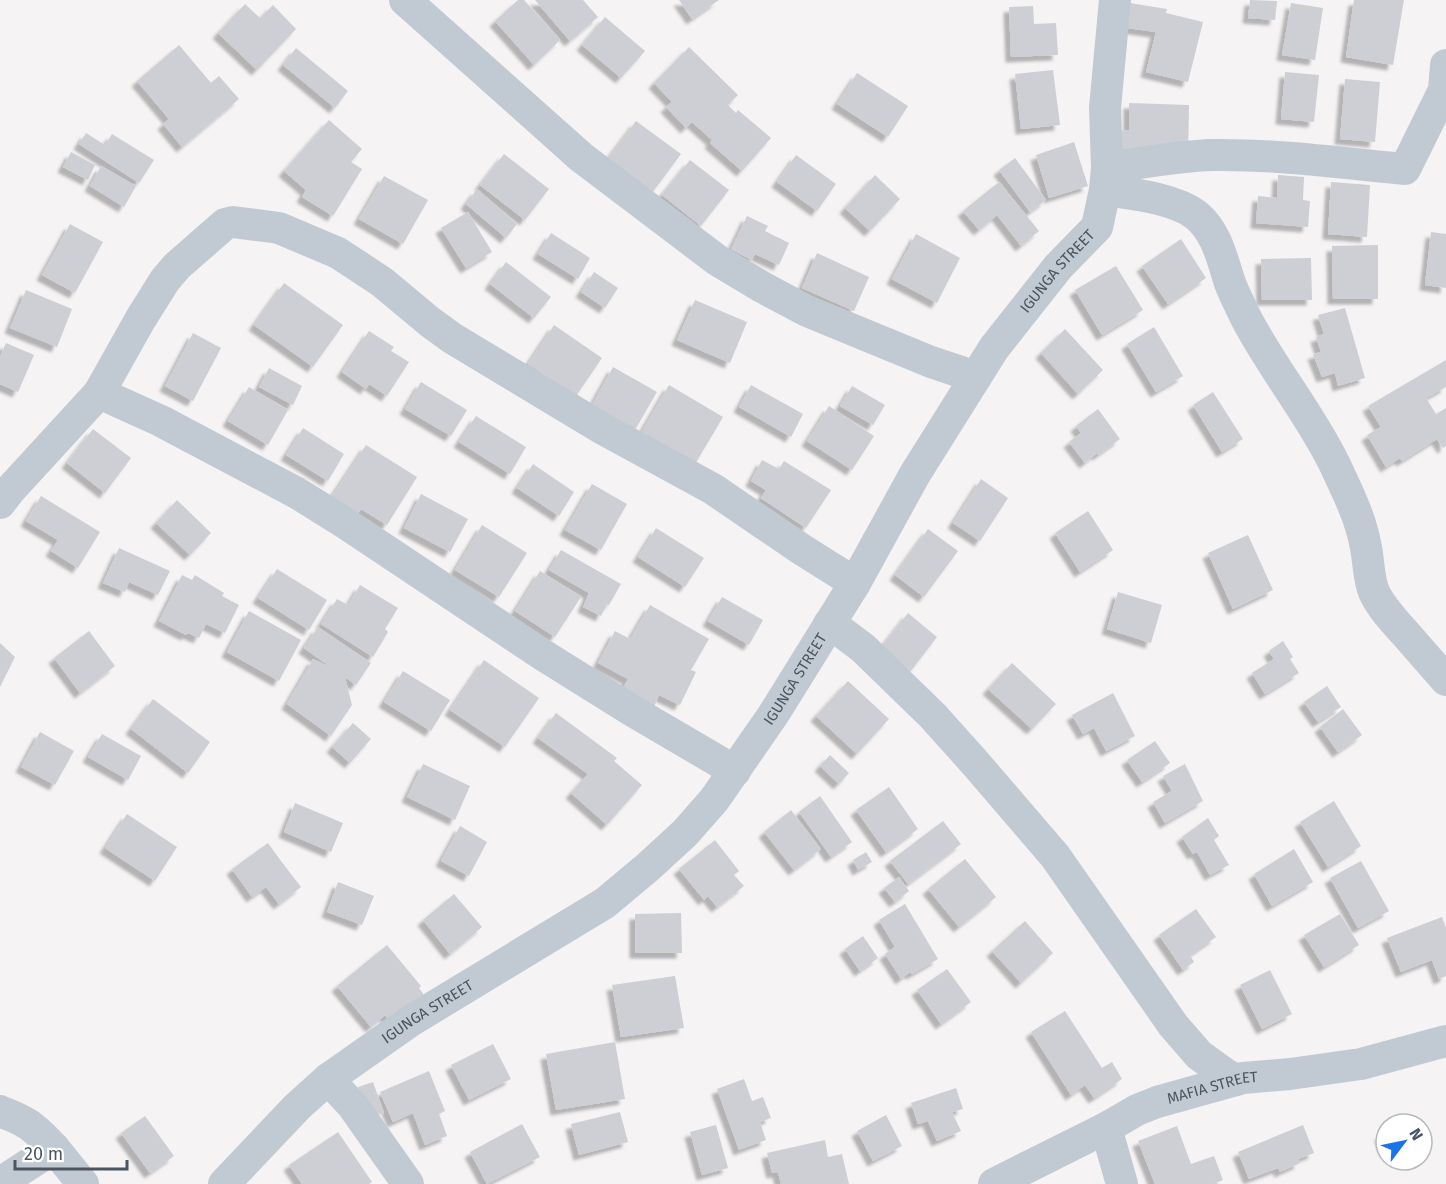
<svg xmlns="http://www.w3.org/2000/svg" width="1446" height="1184" font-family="'Fira Sans',sans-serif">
<defs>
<filter id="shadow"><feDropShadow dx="-5.5" dy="5.5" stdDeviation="1.5" flood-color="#0004"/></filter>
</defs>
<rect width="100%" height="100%" fill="#f5f3f3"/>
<path fill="#cdcfd5" filter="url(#shadow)" d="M 518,0 L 524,0 L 560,40 L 534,65 L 495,21 Z
M 535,0 L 583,0 L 598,17 L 570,41 Z
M 679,0 L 719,0 L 692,19 Z
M 1250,0 L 1277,1 L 1275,20 L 1248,18 Z
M 1354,0 L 1404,0 L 1393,65 L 1346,57 Z
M 1130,3 L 1167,9 L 1166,13 L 1203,22 L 1188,82 L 1146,72 L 1156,32 L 1127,28 Z
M 1291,3 L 1323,8 L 1315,60 L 1282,55 Z
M 245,4 L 260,18 L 273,5 L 296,29 L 257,70 L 218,33 Z
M 1033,6 L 1034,24 L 1056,23 L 1058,55 L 1011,57 L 1009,7 Z
M 605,17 L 645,51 L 621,78 L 582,45 Z
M 179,45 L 211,83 L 219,76 L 239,99 L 182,147 L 163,124 L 169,119 L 137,81 Z
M 689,47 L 738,95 L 728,105 L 736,113 L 738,110 L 771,138 L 742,171 L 710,143 L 712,140 L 692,122 L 686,128 L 666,107 L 672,102 L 654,83 Z
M 296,48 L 348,91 L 335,108 L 283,65 Z
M 1053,70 L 1060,125 L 1021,129 L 1015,74 Z
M 1285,72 L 1319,75 L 1314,122 L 1281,119 Z
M 857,73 L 908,106 L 888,137 L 837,104 Z
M 1345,79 L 1380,82 L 1375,142 L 1340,139 Z
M 1129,103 L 1189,105 L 1188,157 L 1114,156 L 1114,131 L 1129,130 Z
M 329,120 L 362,149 L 351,162 L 362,169 L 333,216 L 302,197 L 306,190 L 284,171 Z
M 636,121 L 681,154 L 652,193 L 607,160 Z
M 86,133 L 105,145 L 112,134 L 154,160 L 139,183 L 79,144 Z
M 1074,142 L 1088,186 L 1049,198 L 1036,155 Z
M 71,152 L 95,165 L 88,180 L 63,167 Z
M 504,154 L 549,189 L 525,220 L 480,185 Z
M 796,155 L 836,184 L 817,211 L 777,182 Z
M 1015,158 L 1046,200 L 1030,212 L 999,170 Z
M 690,160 L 729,190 L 701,226 L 662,195 Z
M 101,166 L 136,186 L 124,207 L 90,186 Z
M 875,175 L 900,199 L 870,231 L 845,208 Z
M 1278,175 L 1304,177 L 1303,200 L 1310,201 L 1308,227 L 1256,223 L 1258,196 L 1277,198 Z
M 384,176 L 428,200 L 403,244 L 359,219 Z
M 999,182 L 1039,231 L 1021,246 L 997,215 L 979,230 L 963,211 Z
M 1331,182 L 1370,185 L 1367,237 L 1328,234 Z
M 477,189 L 517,224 L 506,238 L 466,204 Z
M 468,212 L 492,252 L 466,268 L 441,228 Z
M 747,216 L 768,226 L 765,231 L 789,243 L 779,265 L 755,254 L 752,260 L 731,249 Z
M 70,224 L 103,242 L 75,293 L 42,275 Z
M 1431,232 L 1446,234 L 1446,288 L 1425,285 Z
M 551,233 L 590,258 L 578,279 L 538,254 Z
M 916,234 L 960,258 L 937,303 L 892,279 Z
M 1181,239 L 1206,278 L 1168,304 L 1142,266 Z
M 1378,245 L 1378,299 L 1333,299 L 1332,246 Z
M 817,253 L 869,277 L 854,311 L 802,288 Z
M 1311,258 L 1312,300 L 1262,300 L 1261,259 Z
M 506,262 L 551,297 L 534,318 L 490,284 Z
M 1116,266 L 1143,310 L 1102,335 L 1075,290 Z
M 594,272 L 618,288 L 605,308 L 581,292 Z
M 284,283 L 343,325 L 313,367 L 254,325 Z
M 26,290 L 72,309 L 57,347 L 10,328 Z
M 695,300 L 747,322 L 730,363 L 677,340 Z
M 1345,308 L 1365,378 L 1338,386 L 1335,373 L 1322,377 L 1313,354 L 1321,352 L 1316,337 L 1324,334 L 1318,315 Z
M 554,325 L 602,358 L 576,396 L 528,364 Z
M 1154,327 L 1183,376 L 1156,392 L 1127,344 Z
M 1065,329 L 1103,370 L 1078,394 L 1041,353 Z
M 369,331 L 394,347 L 391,351 L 409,362 L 387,396 L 369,384 L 366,389 L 342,372 Z
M 193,333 L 221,348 L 193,401 L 165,386 Z
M 6,343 L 34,355 L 18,392 L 0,384 L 0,357 Z
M 1446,360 L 1446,387 L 1426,398 L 1436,414 L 1446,408 L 1446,446 L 1443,448 L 1437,439 L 1402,461 L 1400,458 L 1386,467 L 1367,435 L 1381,427 L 1368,406 Z
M 613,367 L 657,392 L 635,430 L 592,405 Z
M 269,368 L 302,386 L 293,405 L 259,387 Z
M 421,382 L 467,410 L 451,436 L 405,409 Z
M 669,385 L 723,417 L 691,471 L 637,440 Z
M 751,385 L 803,414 L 791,437 L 739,407 Z
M 852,386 L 885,405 L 873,425 L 840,406 Z
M 249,387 L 288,410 L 268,445 L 228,421 Z
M 1213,392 L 1243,439 L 1222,452 L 1193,405 Z
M 829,406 L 874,436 L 852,470 L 807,441 Z
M 1098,409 L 1120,439 L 1098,455 L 1097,453 L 1085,463 L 1069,442 L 1081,433 L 1076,426 Z
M 476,416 L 526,447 L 510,474 L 459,442 Z
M 303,428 L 344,454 L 328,481 L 286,455 Z
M 93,429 L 131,458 L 105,493 L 67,463 Z
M 366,445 L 417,477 L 387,525 L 361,509 L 357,515 L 331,498 Z
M 762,460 L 779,469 L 784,461 L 831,490 L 806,528 L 761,498 L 766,490 L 751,481 Z
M 533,464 L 574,492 L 559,516 L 517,488 Z
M 981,479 L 1008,498 L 980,541 L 953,523 Z
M 592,484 L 627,504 L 601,550 L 565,530 Z
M 421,494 L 468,519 L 450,552 L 404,528 Z
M 41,496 L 100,532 L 78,568 L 51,551 L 58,540 L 26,521 Z
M 177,500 L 211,533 L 190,555 L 156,523 Z
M 1088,511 L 1113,550 L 1080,572 L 1055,533 Z
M 482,525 L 527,553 L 499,597 L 455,570 Z
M 656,528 L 704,558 L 685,587 L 638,557 Z
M 928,529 L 958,551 L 924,597 L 895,575 Z
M 1248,535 L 1273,590 L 1233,609 L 1208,553 Z
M 119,548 L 170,571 L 158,595 L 129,582 L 125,592 L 103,583 Z
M 561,550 L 621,584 L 609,605 L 607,604 L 601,616 L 583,607 L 589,593 L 549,570 Z
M 277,569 L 327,600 L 309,630 L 258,598 Z
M 540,571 L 581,597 L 555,637 L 515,611 Z
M 182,575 L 192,580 L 195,575 L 224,593 L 222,596 L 239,605 L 225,633 L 206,624 L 199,638 L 188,633 L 186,635 L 159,621 Z
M 360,585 L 398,608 L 385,629 L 388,632 L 373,657 L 321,624 L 337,599 L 348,605 Z
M 1118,592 L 1162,605 L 1151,643 L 1107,629 Z
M 722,597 L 763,620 L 749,645 L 708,621 Z
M 650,605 L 709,639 L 691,670 L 696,672 L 680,705 L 659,695 L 654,707 L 622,690 L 628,679 L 598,663 L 615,631 L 630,639 Z
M 249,611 L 301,640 L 279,681 L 227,652 Z
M 908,613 L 937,637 L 910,672 L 880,649 Z
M 318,627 L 371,663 L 356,685 L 345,677 L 352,705 L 331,736 L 287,704 L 313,659 L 332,668 L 304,648 Z
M 89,631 L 115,666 L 80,693 L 54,658 Z
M 1283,641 L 1293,657 L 1290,659 L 1299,673 L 1265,694 L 1252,673 L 1274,659 L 1269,651 Z
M 0,643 L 15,657 L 0,687 Z
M 484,660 L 539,698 L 505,747 L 450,710 Z
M 1012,663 L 1056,704 L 1032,729 L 988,689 Z
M 403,671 L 450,700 L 431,731 L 384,702 Z
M 848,681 L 889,719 L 857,754 L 816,716 Z
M 1327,686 L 1341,707 L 1318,722 L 1304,702 Z
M 1113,693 L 1135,736 L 1106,751 L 1094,728 L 1083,734 L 1072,715 Z
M 153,699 L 210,742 L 188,773 L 131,729 Z
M 1343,709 L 1362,735 L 1338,752 L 1320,727 Z
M 556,713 L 617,758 L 614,761 L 642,785 L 607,825 L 571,793 L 588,774 L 538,738 Z
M 353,723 L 371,739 L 350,763 L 332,747 Z
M 40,732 L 74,751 L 55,785 L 21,767 Z
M 102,734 L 141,756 L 128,780 L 88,757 Z
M 1155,741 L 1170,763 L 1142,782 L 1127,760 Z
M 830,755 L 849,773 L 839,784 L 820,766 Z
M 423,764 L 470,786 L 455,820 L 407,797 Z
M 1185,764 L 1203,801 L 1165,823 L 1153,802 L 1172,791 L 1163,776 Z
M 889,787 L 918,829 L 886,852 L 856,810 Z
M 820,796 L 852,842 L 831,857 L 799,812 Z
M 1334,801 L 1361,846 L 1328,867 L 1300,822 Z
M 295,803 L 343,823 L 331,852 L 284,832 Z
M 791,810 L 821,849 L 794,870 L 764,832 Z
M 127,814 L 177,847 L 155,881 L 105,848 Z
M 1208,818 L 1219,836 L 1214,840 L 1229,865 L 1210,875 L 1197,852 L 1193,854 L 1182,837 Z
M 943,821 L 961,844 L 908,884 L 890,861 Z
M 460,826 L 487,842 L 469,876 L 441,861 Z
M 715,840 L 739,871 L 734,875 L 744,886 L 717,907 L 708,896 L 704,900 L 679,869 Z
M 268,843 L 281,861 L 301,887 L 279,904 L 266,887 L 252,897 L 232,869 Z
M 1294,849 L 1313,882 L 1272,906 L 1254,874 Z
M 866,852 L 872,862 L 858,870 L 853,860 Z
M 965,859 L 996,897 L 959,927 L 928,889 Z
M 1361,861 L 1389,911 L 1358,928 L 1330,878 Z
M 899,877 L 909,891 L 895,902 L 884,888 Z
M 338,882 L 374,896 L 362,925 L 327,912 Z
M 454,894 L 482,927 L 450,954 L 423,920 Z
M 905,904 L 938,959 L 912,974 L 910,972 L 901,979 L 885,954 L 895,947 L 879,920 Z
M 1196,909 L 1216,937 L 1190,955 L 1194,962 L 1183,970 L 1159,935 Z
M 681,913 L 682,953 L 635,953 L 635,914 Z
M 1340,914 L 1359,945 L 1324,967 L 1304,935 Z
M 1442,917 L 1446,928 L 1446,976 L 1439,979 L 1432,960 L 1401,972 L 1387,938 Z
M 1025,921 L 1053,953 L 1021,983 L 992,951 Z
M 863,936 L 878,958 L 860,971 L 845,949 Z
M 387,945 L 421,986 L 419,988 L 428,1001 L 394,1027 L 385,1015 L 371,1027 L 337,986 Z
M 947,969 L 971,1002 L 941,1024 L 917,990 Z
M 1270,970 L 1292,1014 L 1262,1029 L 1240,985 Z
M 675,976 L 684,1028 L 621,1037 L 612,985 Z
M 1065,1011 L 1102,1068 L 1112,1062 L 1122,1079 L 1094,1098 L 1085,1085 L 1071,1095 L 1031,1032 Z
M 615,1042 L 625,1099 L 556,1110 L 546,1054 Z
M 493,1044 L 511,1079 L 469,1100 L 451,1065 Z
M 429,1071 L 445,1111 L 439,1114 L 447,1136 L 425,1145 L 413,1113 L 393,1122 L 380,1092 Z
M 744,1079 L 752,1101 L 763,1097 L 771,1118 L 760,1122 L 766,1140 L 739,1150 L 717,1089 Z
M 373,1082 L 384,1113 L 368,1118 L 358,1087 Z
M 956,1088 L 963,1109 L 952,1112 L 961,1131 L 937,1141 L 928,1121 L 918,1124 L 911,1103 Z
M 620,1112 L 628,1142 L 579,1155 L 571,1124 Z
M 886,1115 L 902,1146 L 873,1161 L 857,1131 Z
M 145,1116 L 174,1156 L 150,1173 L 121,1133 Z
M 522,1124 L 540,1157 L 487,1184 L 470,1152 Z
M 716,1125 L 728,1168 L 702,1175 L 690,1132 Z
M 1303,1125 L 1314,1153 L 1298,1159 L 1300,1163 L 1280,1172 L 1278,1168 L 1249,1179 L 1238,1152 Z
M 1177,1126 L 1191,1164 L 1214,1156 L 1223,1180 L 1213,1184 L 1155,1184 L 1138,1141 Z
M 338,1132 L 372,1182 L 369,1184 L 302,1184 L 289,1165 Z
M 1386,1133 L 1386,1152 L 1380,1135 Z
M 825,1140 L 828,1157 L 842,1154 L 849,1184 L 781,1184 L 778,1172 L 772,1173 L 767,1153 Z"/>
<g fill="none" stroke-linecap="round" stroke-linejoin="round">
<g stroke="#c1cad2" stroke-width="32">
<path d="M 405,0 L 581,157 L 717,260 L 762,287 L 807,311 L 931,362 L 976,377"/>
<path d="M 1107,168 C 1141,163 1177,156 1212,155 C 1277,154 1340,163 1405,169 L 1444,90 L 1446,65"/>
<path d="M 1105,190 C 1132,194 1174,198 1196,215 C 1217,232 1222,259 1230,283 C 1234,294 1240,305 1245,316 C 1271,367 1309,412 1334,463 C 1346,489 1360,516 1365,543 C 1369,559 1368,578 1374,592 C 1381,607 1393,620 1404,632 C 1418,648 1432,664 1446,680"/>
<path d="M 99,393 L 161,421 L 297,493 L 345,523 L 543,655 L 631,710 L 735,771"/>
<path d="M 0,503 L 10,490 L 99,393 L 140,320 L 165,280 L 177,266 L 225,224 L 233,222 L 279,228 L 338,253 L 382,282 L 430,322 L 452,338 L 603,429 L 713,489 L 801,549 L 855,583"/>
<path d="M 829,624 L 839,630 L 863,648 L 933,716 L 976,764 L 1055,856 L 1173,1025 L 1199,1055 L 1224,1073 L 1236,1080"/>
<path d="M 328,1079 L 353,1106 L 408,1184"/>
<path d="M 0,1111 C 11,1116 24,1120 33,1128 C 53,1144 67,1165 83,1184"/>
<path d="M 1106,1128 L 1122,1184"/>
<path d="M 0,1183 L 54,1148"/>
<path id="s1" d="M 224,1184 L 297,1107 L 328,1079 L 412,1020 L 605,903 L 648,867 L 685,833 L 714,800 L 773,715 L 855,583 L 915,474 L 994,348 L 1058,267 L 1097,227 L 1105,190 L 1107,168 L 1105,108 L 1115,0"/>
<path id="s2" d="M 994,1184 L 1106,1128 L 1137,1110 L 1157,1102 L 1243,1078 L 1290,1074 L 1361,1064 L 1446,1041"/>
</g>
</g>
<g text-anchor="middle" stroke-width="4.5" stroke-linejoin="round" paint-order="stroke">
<g font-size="15" fill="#4a5661" stroke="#fff">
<text dy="5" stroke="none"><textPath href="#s1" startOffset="1258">IGUNGA STREET</textPath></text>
<text dy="5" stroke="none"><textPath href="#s1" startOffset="772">IGUNGA STREET</textPath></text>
<text dy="5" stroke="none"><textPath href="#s1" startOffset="268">IGUNGA STREET</textPath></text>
<text dy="5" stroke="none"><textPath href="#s2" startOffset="240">MAFIA STREET</textPath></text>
</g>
</g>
<g transform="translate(1404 1142) rotate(58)"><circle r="28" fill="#ffffff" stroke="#b7bbc0" stroke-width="1.5"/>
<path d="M0-4.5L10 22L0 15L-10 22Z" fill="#1a73e8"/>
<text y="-9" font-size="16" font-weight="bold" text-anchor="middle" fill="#4a5661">N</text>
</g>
<path d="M15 1160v9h112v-9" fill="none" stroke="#4a5661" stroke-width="3"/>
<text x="24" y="1160" font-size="18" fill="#4a5661" stroke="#ffffff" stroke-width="4.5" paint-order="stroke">20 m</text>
</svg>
